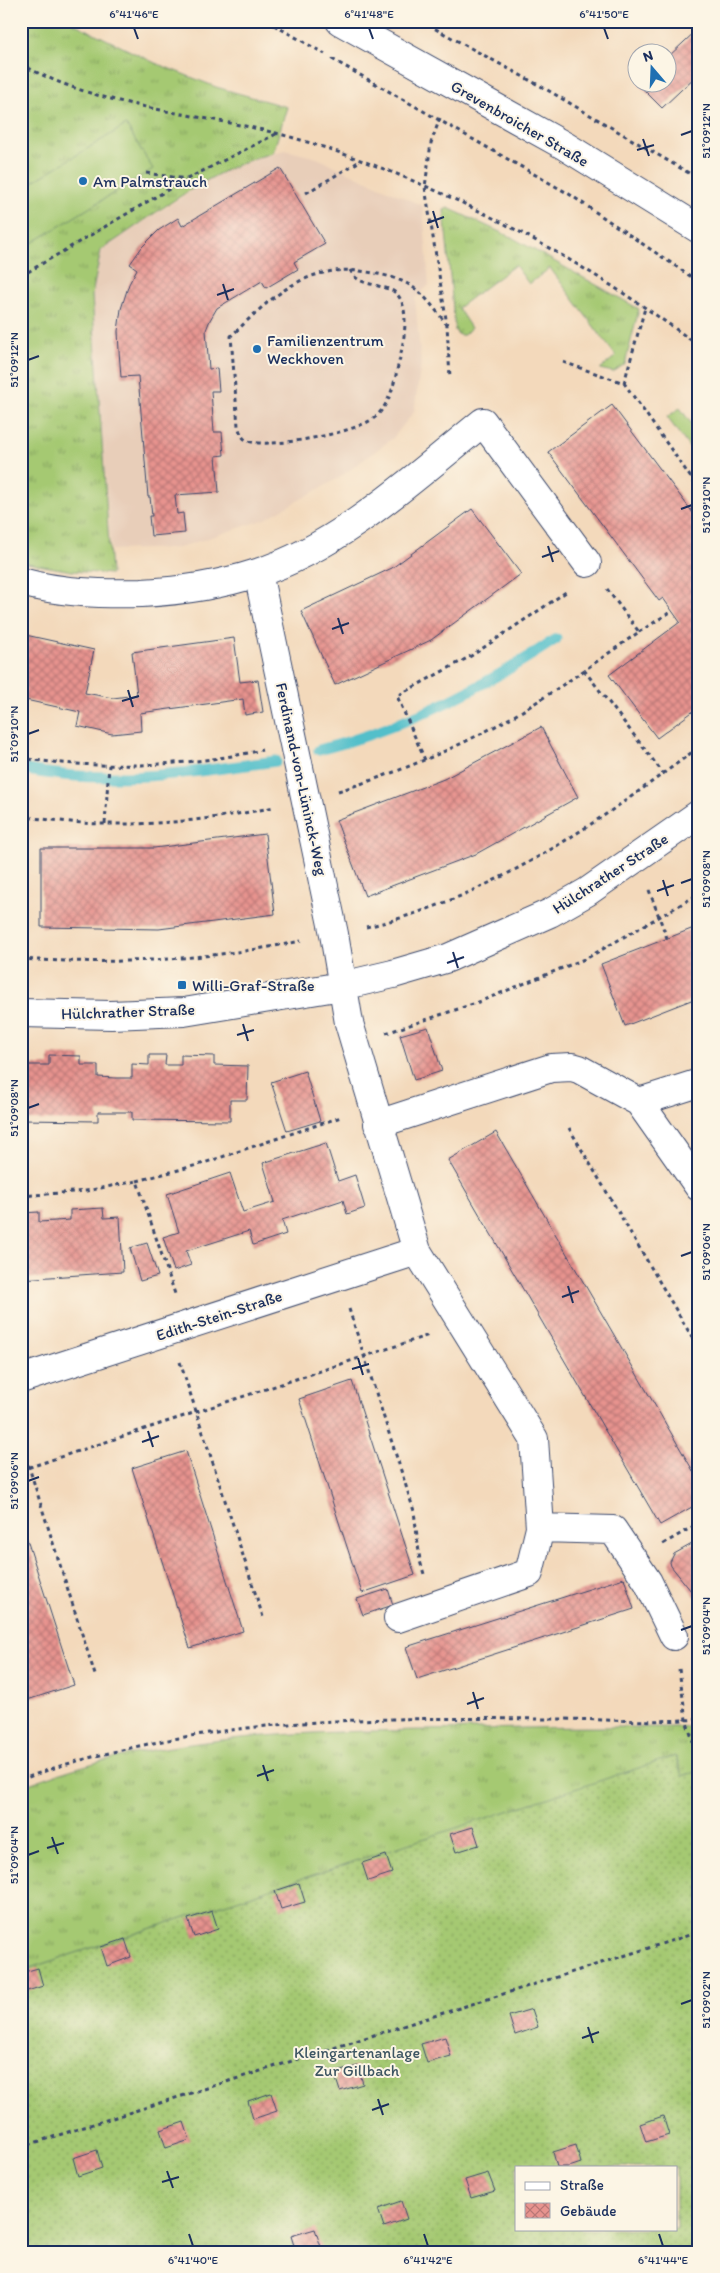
<svg xmlns="http://www.w3.org/2000/svg" width="720" height="2273" font-family="Itim,sans-serif">
<defs>
<pattern id="grass-tufts" width="24" height="20" patternUnits="userSpaceOnUse" patternTransform="scale(1.25)"><rect width="24" height="20" fill="#a5c972"/><path d="M3 7l-1-3M5 7V3M7 7l1-3M15 17l-1-3M17 17v-4M19 17l1-3" fill="none" stroke="#86a461"/></pattern>
<pattern id="garden-dots" width="8" height="8" patternUnits="userSpaceOnUse" patternTransform="scale(1.25)"><rect width="8" height="8" fill="#a5c972"/><path d="M2 2h.1M6 6h.1" fill="none" stroke="#86a461" stroke-width="1.8" stroke-linecap="round"/></pattern>
<pattern id="building-cross-hatch" width="8" height="8" patternUnits="userSpaceOnUse" patternTransform="scale(1.25)"><rect width="8" height="8" fill="#e7938e"/><path d="M0 0l8 8M0 8l8-8" fill="none" stroke="#ba7877"/></pattern>
</defs>
<rect width="100%" height="100%" fill="#fcf5e5"/>
<filter id="ink" filterUnits="userSpaceOnUse"><feTurbulence type="fractalNoise" baseFrequency=".02" numOctaves="2"/><feDisplacementMap in="SourceGraphic" scale="10" xChannelSelector="R" yChannelSelector="G"/><feConvolveMatrix kernelMatrix="1 2 1 2 8 2 1 2 1" color-interpolation-filters="sRGB"/></filter>
<filter id="wash" filterUnits="userSpaceOnUse"><feTurbulence type="fractalNoise" baseFrequency=".0096" numOctaves="4" result="noise"/><feDisplacementMap in="SourceGraphic" scale="20" xChannelSelector="R" yChannelSelector="G"/><feGaussianBlur stdDeviation="1.12" result="paint"/><feColorMatrix in="noise" values="0 0 0 0 0 0 0 0 0 0 0 0 0 0 0 0 0 1.4 0 .05"/><feComposite in="paint" operator="in"/></filter>
<g filter="url(#wash)">
<rect width="100%" height="100%" fill="#f3d9bb"/>
<path fill="#e8ceb9" d="M 285,150 L 317,158 L 423,206 L 429,285 L 415,298 L 421,364 L 414,412 L 393,438 L 339,478 L 263,520 L 178,548 L 111,550 L 92,295 L 101,250 L 217,174 L 255,157 Z"/>
<path fill="url(#grass-tufts)" stroke="#607c68" d="M 21,21 L 69,21 L 155,63 L 216,87 L 287,107 L 273,153 C 213,167 153,216 101,250 L 92,295 L 111,574 L 72,571 L 21,562 Z
M 448,208 L 513,238 L 639,309 L 625,364 L 613,372 L 600,369 L 616,356 L 550,268 L 529,284 L 515,265 L 458,308 L 471,328 L 464,335 L 459,335 L 455,331 L 444,210 Z
M 699,1726 L 699,1771 L 682,1776 L 676,1757 L 21,1971 L 21,1787 C 150,1736 290,1732 427,1730 C 487,1729 548,1727 608,1727 C 639,1727 668,1728 699,1726 Z"/>
<path fill="url(#garden-dots)" stroke="#607c68" fill-rule="evenodd" d="M 675,1756 L 682,1776 L 699,1771 L 699,2252 L 21,2252 L 21,1971 ZM 516,2167 L 676,2167 L 676,2229 L 516,2229 Z"/>
<path fill="#a5c972" stroke="#607c68" d="M 126,125 L 153,169 L 22,249 L 21,189 Z
M 680,408 L 699,434 L 699,461 L 667,417 Z"/>
<g fill="none" stroke-linecap="round" stroke-linejoin="round">
<path stroke="#52bfca" stroke-width="11" d="M 319,750 C 404,728 483,688 556,639
M 21,769 C 110,786 188,773 276,761"/>
</g>
<g id="blocks">
<path fill="url(#building-cross-hatch)" d="M 699,28 L 699,73 L 662,108 L 638,84 L 668,82 L 668,57 Z
M 280,168 L 325,244 L 294,262 L 298,269 L 266,288 L 262,281 L 217,308 L 210,320 L 206,330 L 209,369 L 217,368 L 219,391 L 211,391 L 214,432 L 222,432 L 224,455 L 216,456 L 219,492 L 175,495 L 177,514 L 183,513 L 185,533 L 151,536 L 149,516 L 152,516 L 150,497 L 148,497 L 138,376 L 121,377 L 119,351 L 118,331 L 121,309 L 129,284 L 137,269 L 130,264 L 142,247 L 159,230 L 178,218 L 182,226 Z
M 612,405 L 699,521 L 699,707 L 657,738 L 609,675 L 680,622 L 663,598 L 659,601 L 548,452 Z
M 472,509 L 521,574 L 431,640 L 335,685 L 301,611 L 392,568 Z
M 21,634 L 94,650 L 85,693 L 113,698 L 137,695 L 132,652 L 234,638 L 240,682 L 258,680 L 263,712 L 245,715 L 243,699 L 140,713 L 141,731 L 112,734 L 77,726 L 80,712 L 21,699 Z
M 541,727 L 578,797 L 476,854 L 365,896 L 336,820 L 444,779 Z
M 265,834 L 275,914 L 159,929 L 41,927 L 41,848 L 154,848 Z
M 699,926 L 699,997 L 625,1026 L 601,964 Z
M 428,1027 L 442,1071 L 414,1080 L 400,1035 Z
M 49,1055 L 81,1056 L 81,1065 L 98,1065 L 98,1077 L 115,1078 L 132,1078 L 132,1064 L 149,1065 L 149,1055 L 166,1055 L 165,1065 L 181,1065 L 181,1055 L 214,1056 L 214,1065 L 248,1066 L 247,1100 L 230,1100 L 230,1121 L 132,1120 L 132,1112 L 98,1112 L 98,1121 L 21,1120 L 21,1065 L 49,1065 Z
M 305,1071 L 320,1121 L 287,1131 L 271,1082 Z
M 496,1132 L 699,1481 L 699,1503 L 660,1525 L 448,1160 Z
M 326,1143 L 338,1181 L 355,1175 L 365,1208 L 347,1214 L 343,1200 L 282,1220 L 286,1234 L 253,1245 L 249,1231 L 186,1251 L 191,1265 L 174,1271 L 163,1237 L 179,1232 L 167,1194 L 230,1173 L 243,1212 L 275,1202 L 263,1163 Z
M 103,1208 L 104,1218 L 120,1217 L 123,1272 L 21,1279 L 21,1213 L 39,1212 L 39,1222 L 55,1221 L 70,1220 L 70,1210 Z
M 147,1243 L 158,1276 L 140,1281 L 130,1248 Z
M 352,1381 L 415,1575 L 362,1593 L 299,1399 Z
M 186,1451 L 243,1631 L 190,1648 L 132,1468 Z
M 21,1521 L 74,1685 L 21,1702 Z
M 699,1540 L 699,1601 L 671,1566 L 670,1562 L 674,1554 Z
M 624,1578 L 634,1609 L 417,1679 L 406,1647 Z
M 388,1589 L 393,1605 L 363,1615 L 357,1599 Z
M 473,1827 L 479,1845 L 456,1852 L 450,1834 Z
M 386,1855 L 392,1873 L 368,1881 L 362,1863 Z
M 299,1883 L 305,1902 L 281,1909 L 275,1891 Z
M 212,1911 L 218,1929 L 194,1937 L 188,1919 Z
M 125,1939 L 131,1957 L 107,1966 L 101,1947 Z
M 38,1968 L 43,1986 L 21,1993 L 21,1973 Z
M 532,2009 L 538,2027 L 515,2035 L 509,2016 Z
M 445,2037 L 451,2056 L 427,2063 L 421,2044 Z
M 358,2066 L 363,2084 L 340,2091 L 334,2073 Z
M 271,2093 L 277,2111 L 253,2119 L 248,2101 Z
M 663,2116 L 669,2135 L 646,2142 L 640,2124 Z
M 184,2122 L 190,2140 L 166,2148 L 160,2130 Z
M 576,2145 L 581,2163 L 569,2167 L 557,2167 L 553,2152 Z
M 97,2150 L 102,2168 L 78,2176 L 73,2158 Z
M 488,2173 L 495,2191 L 471,2198 L 465,2180 Z
M 401,2201 L 407,2219 L 384,2227 L 378,2209 Z
M 315,2229 L 321,2247 L 306,2252 L 296,2252 L 291,2236 Z"/>
</g>
</g>
<g filter="url(#ink)">
<use href="#blocks" fill-opacity="0" stroke="#3b486c" stroke-width="1"/>
<g fill="none" stroke-linecap="round" stroke-linejoin="round">
<g stroke="#3b486c" stroke-width="30">
<path id="minor" d="M 21,582 C 62,593 100,594 142,593 C 181,591 220,585 257,573 C 340,547 416,476 483,422 L 587,563
M 21,1013 L 111,1015 L 184,1012 L 342,986 L 393,974 L 448,958 L 550,913 L 587,892 L 699,814
M 639,1102 L 699,1083
M 378,1124 L 551,1068 L 572,1067 L 579,1069 L 639,1102 L 699,1187
M 21,1379 L 417,1251 L 349,1023 L 334,934 L 258,573
M 540,1528 L 613,1530 L 648,1582 L 674,1636
M 398,1618 L 529,1573 L 540,1528 L 534,1439 L 417,1251"/>
</g>
<g stroke="#3b486c" stroke-width="30">
<path id="major" d="M 340,21 L 565,146 L 699,229"/>
</g>
<path stroke="#3b486c" stroke-width="3" stroke-dasharray="4 4" stroke-linecap="butt" d="M 267,21 L 325,54
M 421,21 L 544,88 L 699,179
M 332,59 L 569,194 L 699,282
M 21,64 C 104,111 204,112 294,138 C 439,181 578,256 699,346
M 440,118 L 431,143 L 425,187 L 447,325 L 450,378
M 146,173 L 186,179
M 306,193 L 360,161
M 350,270 C 356,281 363,282 375,285 C 381,287 387,288 393,291 C 414,304 402,350 397,370 C 394,386 388,407 374,418 C 355,433 271,449 248,441 C 242,439 240,432 238,426 L 231,336 C 272,297 306,262 367,272 C 412,279 421,290 447,325
M 21,276 L 181,182 L 276,134
M 563,362 L 624,383 L 699,489
M 624,383 L 645,308
M 639,632 L 672,611
M 584,670 L 663,773
M 21,758 C 97,770 187,767 262,750
M 425,760 L 397,696 L 471,656 L 569,590
M 338,791 C 401,772 462,746 519,713 C 560,688 600,659 639,632 L 607,589
M 21,817 C 49,819 78,824 106,824 C 162,825 219,819 274,807
M 105,824 L 109,765
M 649,890 L 667,938
M 366,927 C 491,899 599,822 699,747
M 21,959 C 116,965 209,960 301,941
M 386,1033 L 476,1003 L 587,958 L 699,894
M 569,1128 L 699,1349
M 137,1181 L 201,1164 L 341,1117
M 21,1196 L 86,1191 L 137,1181 L 175,1294
M 349,1309 L 414,1511 L 420,1561 L 424,1574
M 180,1362 L 264,1620
M 21,1442 L 96,1678
M 21,1470 L 429,1335
M 663,1544 L 699,1523
M 679,1669 L 686,1720 L 699,1759
M 21,1780 C 55,1766 91,1757 126,1749 C 269,1715 406,1718 551,1719 C 600,1719 650,1723 699,1719
M 21,2147 L 699,1932"/>
<use href="#minor" stroke="#fff" stroke-width="28"/>
<use href="#major" stroke="#fff" stroke-width="28"/>
</g>
</g>
<path fill="none" stroke="#1b2f5e" stroke-width="2" d="M 134,28 L 138,39M 369,28 L 373,39M 604,28 L 608,39M 681,135 L 692,131M 643,139 L 649,156M 637,150 L 654,145M 433,211 L 438,228M 427,223 L 444,217M 223,284 L 228,300M 217,295 L 234,289M 28,360 L 39,356M 681,509 L 692,505M 548,546 L 553,562M 542,557 L 559,551M 338,618 L 343,634M 332,629 L 349,623M 128,690 L 133,707M 122,701 L 139,696M 28,734 L 39,730M 663,880 L 668,896M 681,883 L 692,879M 657,891 L 674,885M 453,952 L 458,968M 447,963 L 464,957M 243,1024 L 248,1041M 237,1035 L 254,1030M 28,1108 L 39,1104M 681,1256 L 692,1252M 568,1286 L 573,1303M 562,1297 L 579,1291M 358,1358 L 363,1375M 352,1369 L 369,1364M 148,1431 L 153,1447M 142,1442 L 159,1436M 28,1481 L 39,1477M 681,1630 L 692,1626M 473,1692 L 478,1709M 467,1704 L 484,1698M 263,1765 L 268,1781M 257,1776 L 274,1770M 52,1837 L 58,1854M 47,1848 L 64,1843M 28,1855 L 39,1851M 681,2004 L 692,2000M 588,2027 L 593,2043M 582,2038 L 599,2032M 378,2099 L 383,2115M 372,2110 L 389,2104M 167,2171 L 173,2188M 162,2182 L 179,2177M 189,2234 L 193,2246M 424,2234 L 428,2246M 659,2234 L 663,2246"/>
<g fill="#1f6fb2" stroke="#fcf5e5" stroke-width="2">
<circle cx="83" cy="181" r="5"/>
<circle cx="257" cy="349" r="5"/>
<rect x="177" y="980" width="10" height="10" rx="2.5"/>
</g>
<g text-anchor="middle" stroke-width="4" stroke-linejoin="round" paint-order="stroke">
<g font-size="16" fill="#1b2f5e" stroke="#fcf5e5">
<text transform="translate(520 123) rotate(30)" y="6">Grevenbroicher Straße</text>
<text transform="translate(302 779) rotate(78)" y="6">Ferdinand-von-Lüninck-Weg</text>
<text transform="translate(610 873) rotate(-33)" y="6">Hülchrather Straße</text>
<text transform="translate(128 1011) rotate(-2)" y="6">Hülchrather Straße</text>
<text transform="translate(219 1315) rotate(-18)" y="6">Edith-Stein-Straße</text>
</g>
<g font-size="16" fill="#1b2f5e" stroke="#fcf5e5" text-anchor="start">
<text x="93" y="187">Am Palmstrauch</text>
<text x="267" y="346">Familienzentrum<tspan x="267" dy="18">Weckhoven</tspan></text>
<text x="192" y="991">Willi-Graf-Straße</text>
</g>
<g font-size="16" fill="#3e5663" stroke="#fcf5e5">
<text x="357" y="2058">Kleingartenanlage<tspan x="357" dy="18">Zur Gillbach</tspan></text>
</g>
</g>
<rect width="720" height="2273" fill="none" stroke="#fcf5e5" stroke-width="55"/>
<rect x="515" y="2166" width="162" height="65" fill="#fcf5e5" stroke="#a2a6af"/>
<rect x="525" y="2182" width="25" height="8" fill="#ffffff" stroke="#a2a6af"/>
<text x="560" y="2190" font-size="15" fill="#1b2f5e">Straße</text>
<rect x="525" y="2203" width="25" height="15" fill="url(#building-cross-hatch)" stroke="#a2a6af"/>
<text x="560" y="2216" font-size="15" fill="#1b2f5e">Gebäude</text>
<g transform="translate(652 68) rotate(341)"><circle r="24" fill="#fcf5e5" stroke="#a2a6af"/>
<path d="M0-4L9 19L0 12L-9 19Z" fill="#1f6fb2"/>
<text y="-8" font-size="14" font-weight="bold" text-anchor="middle" fill="#1b2f5e">N</text>
</g>
<rect x="28" y="28" width="664" height="2218" fill="none" stroke="#1b2f5e" stroke-width="2"/>
<g font-size="12" text-anchor="middle" fill="#1b2f5e">
<text x="134" y="18">6°41'46"E</text>
<text x="369" y="18">6°41'48"E</text>
<text x="604" y="18">6°41'50"E</text>
<text transform="translate(706 131) rotate(-90)" y="4">51°09'12"N</text>
<text transform="translate(14 360) rotate(-90)" y="4">51°09'12"N</text>
<text transform="translate(706 505) rotate(-90)" y="4">51°09'10"N</text>
<text transform="translate(14 734) rotate(-90)" y="4">51°09'10"N</text>
<text transform="translate(706 879) rotate(-90)" y="4">51°09'08"N</text>
<text transform="translate(14 1108) rotate(-90)" y="4">51°09'08"N</text>
<text transform="translate(706 1252) rotate(-90)" y="4">51°09'06"N</text>
<text transform="translate(14 1481) rotate(-90)" y="4">51°09'06"N</text>
<text transform="translate(706 1626) rotate(-90)" y="4">51°09'04"N</text>
<text transform="translate(14 1855) rotate(-90)" y="4">51°09'04"N</text>
<text transform="translate(706 2000) rotate(-90)" y="4">51°09'02"N</text>
<text x="193" y="2264">6°41'40"E</text>
<text x="428" y="2264">6°41'42"E</text>
<text x="663" y="2264">6°41'44"E</text>
</g>
</svg>
